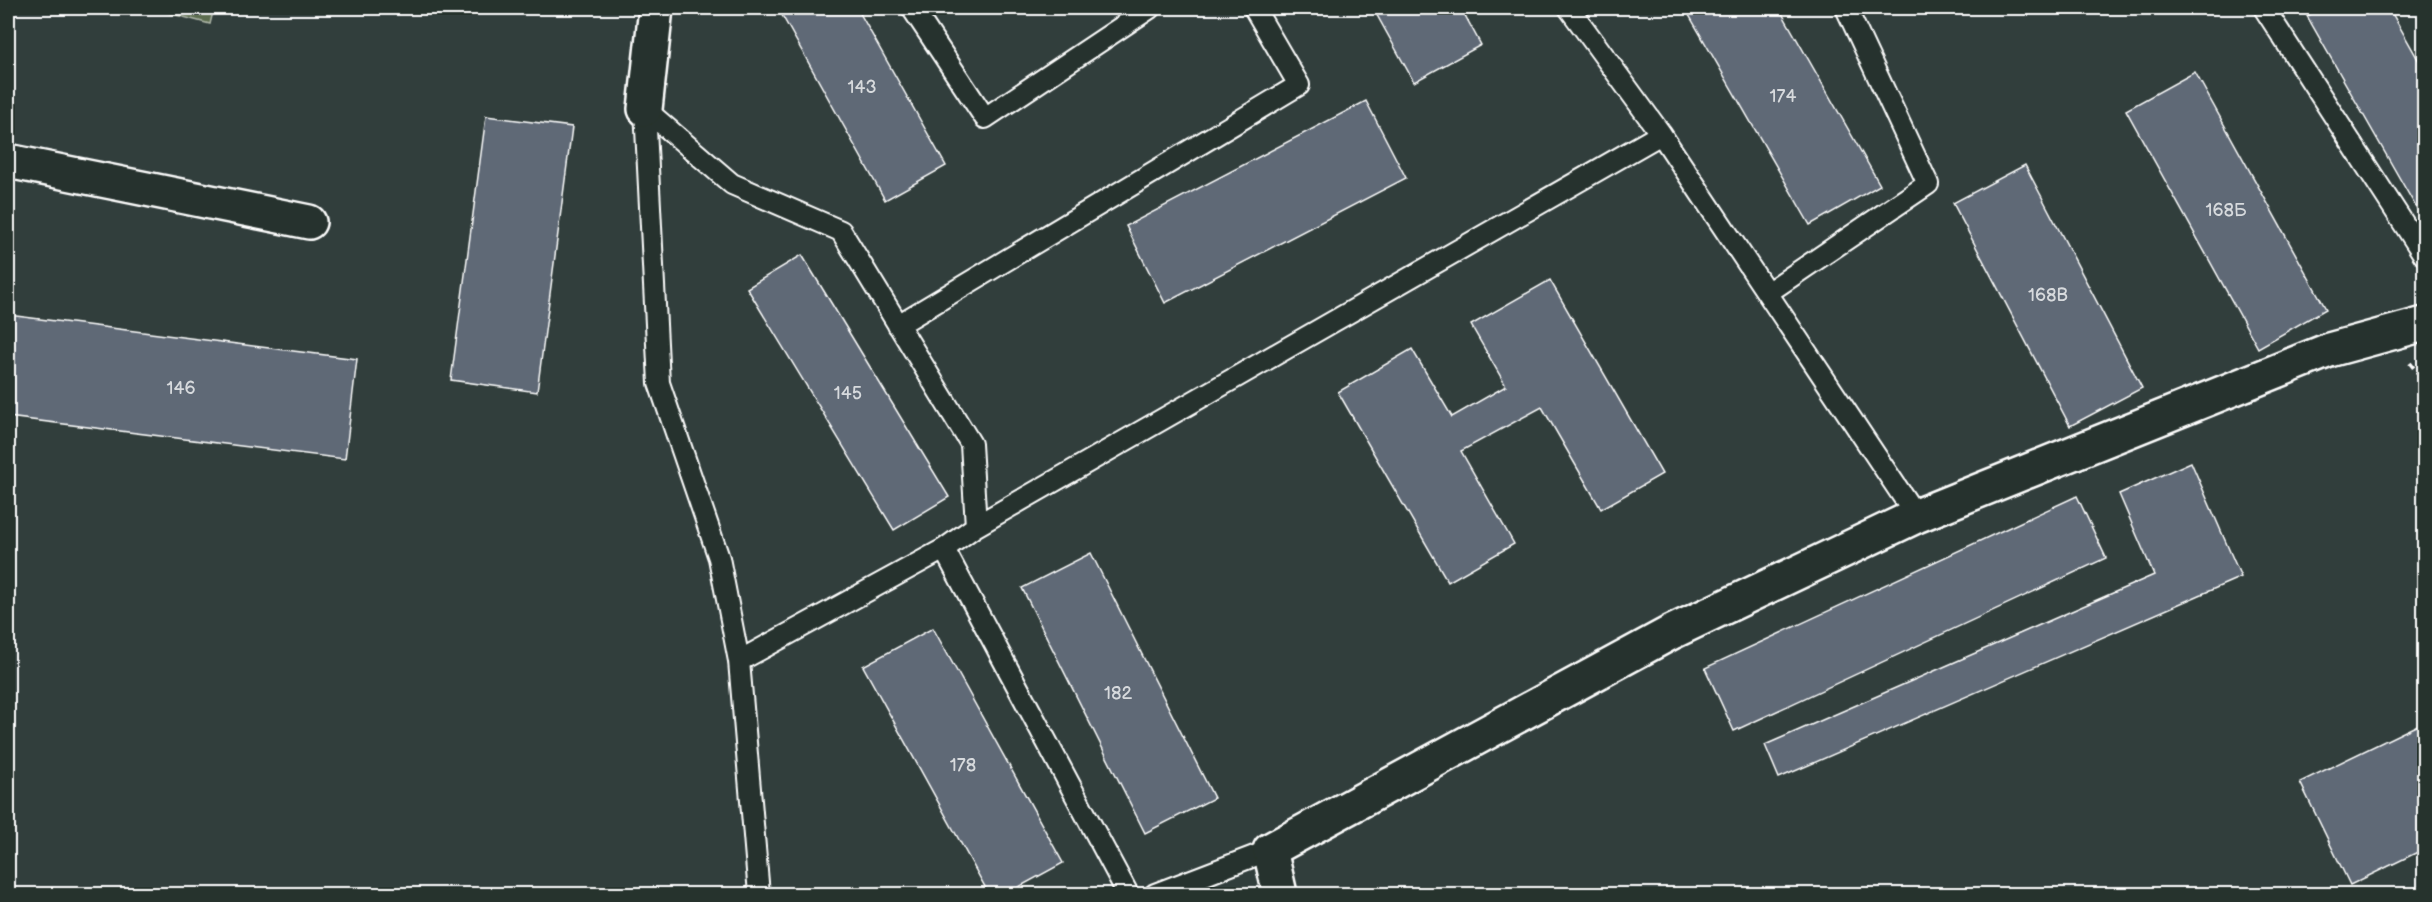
<svg xmlns="http://www.w3.org/2000/svg" width="2432" height="902" font-family="'Balsamiq Sans',sans-serif">
<rect width="100%" height="100%" fill="#313e3c"/>
<filter id="ink" filterUnits="userSpaceOnUse"><feTurbulence type="fractalNoise" baseFrequency=".0167" numOctaves="2"/><feDisplacementMap in="SourceGraphic" scale="12" xChannelSelector="R" yChannelSelector="G"/><feConvolveMatrix kernelMatrix="1 2 1 2 8 2 1 2 1" color-interpolation-filters="sRGB"/></filter>
<g filter="url(#ink)">
<path fill="#5c6d50" stroke="#aeb6a8" stroke-width="1.5" d="M 150,8 L 214,8 L 210,24 Z"/>
<path fill="#5f6976" stroke="#fff" stroke-width="1.5" d="M 778,8 L 857,8 L 946,166 L 885,200 Z
M 1373,8 L 1461,8 L 1481,45 L 1414,82 Z
M 1685,8 L 1779,8 L 1880,185 L 1810,225 Z
M 2322,8 L 2389,8 L 2424,70 L 2424,221 L 2307,16 Z
M 2195,72 L 2326,309 L 2258,348 L 2126,110 Z
M 1366,101 L 1406,178 L 1165,303 L 1126,226 Z
M 486,116 L 572,127 L 537,392 L 451,380 Z
M 2025,165 L 2142,388 L 2070,426 L 1953,203 Z
M 802,255 L 949,497 L 894,530 L 747,288 Z
M 1550,280 L 1662,474 L 1601,509 L 1542,407 L 1461,451 L 1514,544 L 1448,582 L 1338,392 L 1412,349 L 1452,417 L 1506,386 L 1471,325 Z
M 8,315 L 357,359 L 345,459 L 8,417 Z
M 2191,462 L 2241,577 L 1779,778 L 1765,745 L 2154,575 L 2119,494 Z
M 2077,496 L 2106,558 L 1734,731 L 1705,668 Z
M 1091,553 L 1214,798 L 1145,833 L 1022,588 Z
M 933,628 L 1063,863 L 1006,894 L 989,894 L 863,666 Z
M 2424,722 L 2424,849 L 2350,885 L 2300,782 Z"/>
<g fill="none" stroke-linecap="round" stroke-linejoin="round">
<g stroke="#fff" stroke-width="24">
<path id="service" d="M 912,8 L 985,118 L 1150,8
M 1569,8 L 1661,134
M 2264,8 L 2424,255
M 645,109 L 732,184 L 841,231 L 971,444 L 976,526 L 944,549 L 739,661 L 759,894
M 645,109 L 659,383 L 719,558 L 739,661
M 1767,293 L 1928,184 L 1846,8
M 898,325 L 1299,85 L 1254,8
M 976,526 L 1661,134 L 1916,516
M 944,549 L 1128,894
M 1155,894 L 1270,850"/>
</g>
<g stroke="#fff" stroke-width="38">
<path id="minor" d="M 645,109 L 656,8
M 8,161 L 309,222
M 1280,894 L 1270,850 L 1672,632 L 1916,516 L 2329,350 L 2424,324"/>
</g>
<path stroke="#fff" stroke-width="4" stroke-dasharray="6 4.5" stroke-linecap="butt" d="M 2410,363 L 2424,381"/>
<use href="#service" stroke="#26332d" stroke-width="20"/>
<use href="#minor" stroke="#26332d" stroke-width="33"/>
</g>
</g>
<g text-anchor="middle" stroke-width="4.5" stroke-linejoin="round" paint-order="stroke">
<g font-size="18" fill="#d7dadd">
<text x="862" y="93">143</text>
<text x="1783" y="102">174</text>
<text x="2226" y="216">168Б</text>
<text x="2048" y="301">168В</text>
<text x="181" y="394">146</text>
<text x="848" y="399">145</text>
<text x="1118" y="699">182</text>
<text x="963" y="771">178</text>
</g>
</g>
<rect width="2432" height="902" fill="none" stroke="#26332d" stroke-width="30"/>
<rect x="15" y="15" width="2402" height="872" fill="none" stroke="#fff" stroke-width="2" filter="url(#ink)"/>
</svg>
